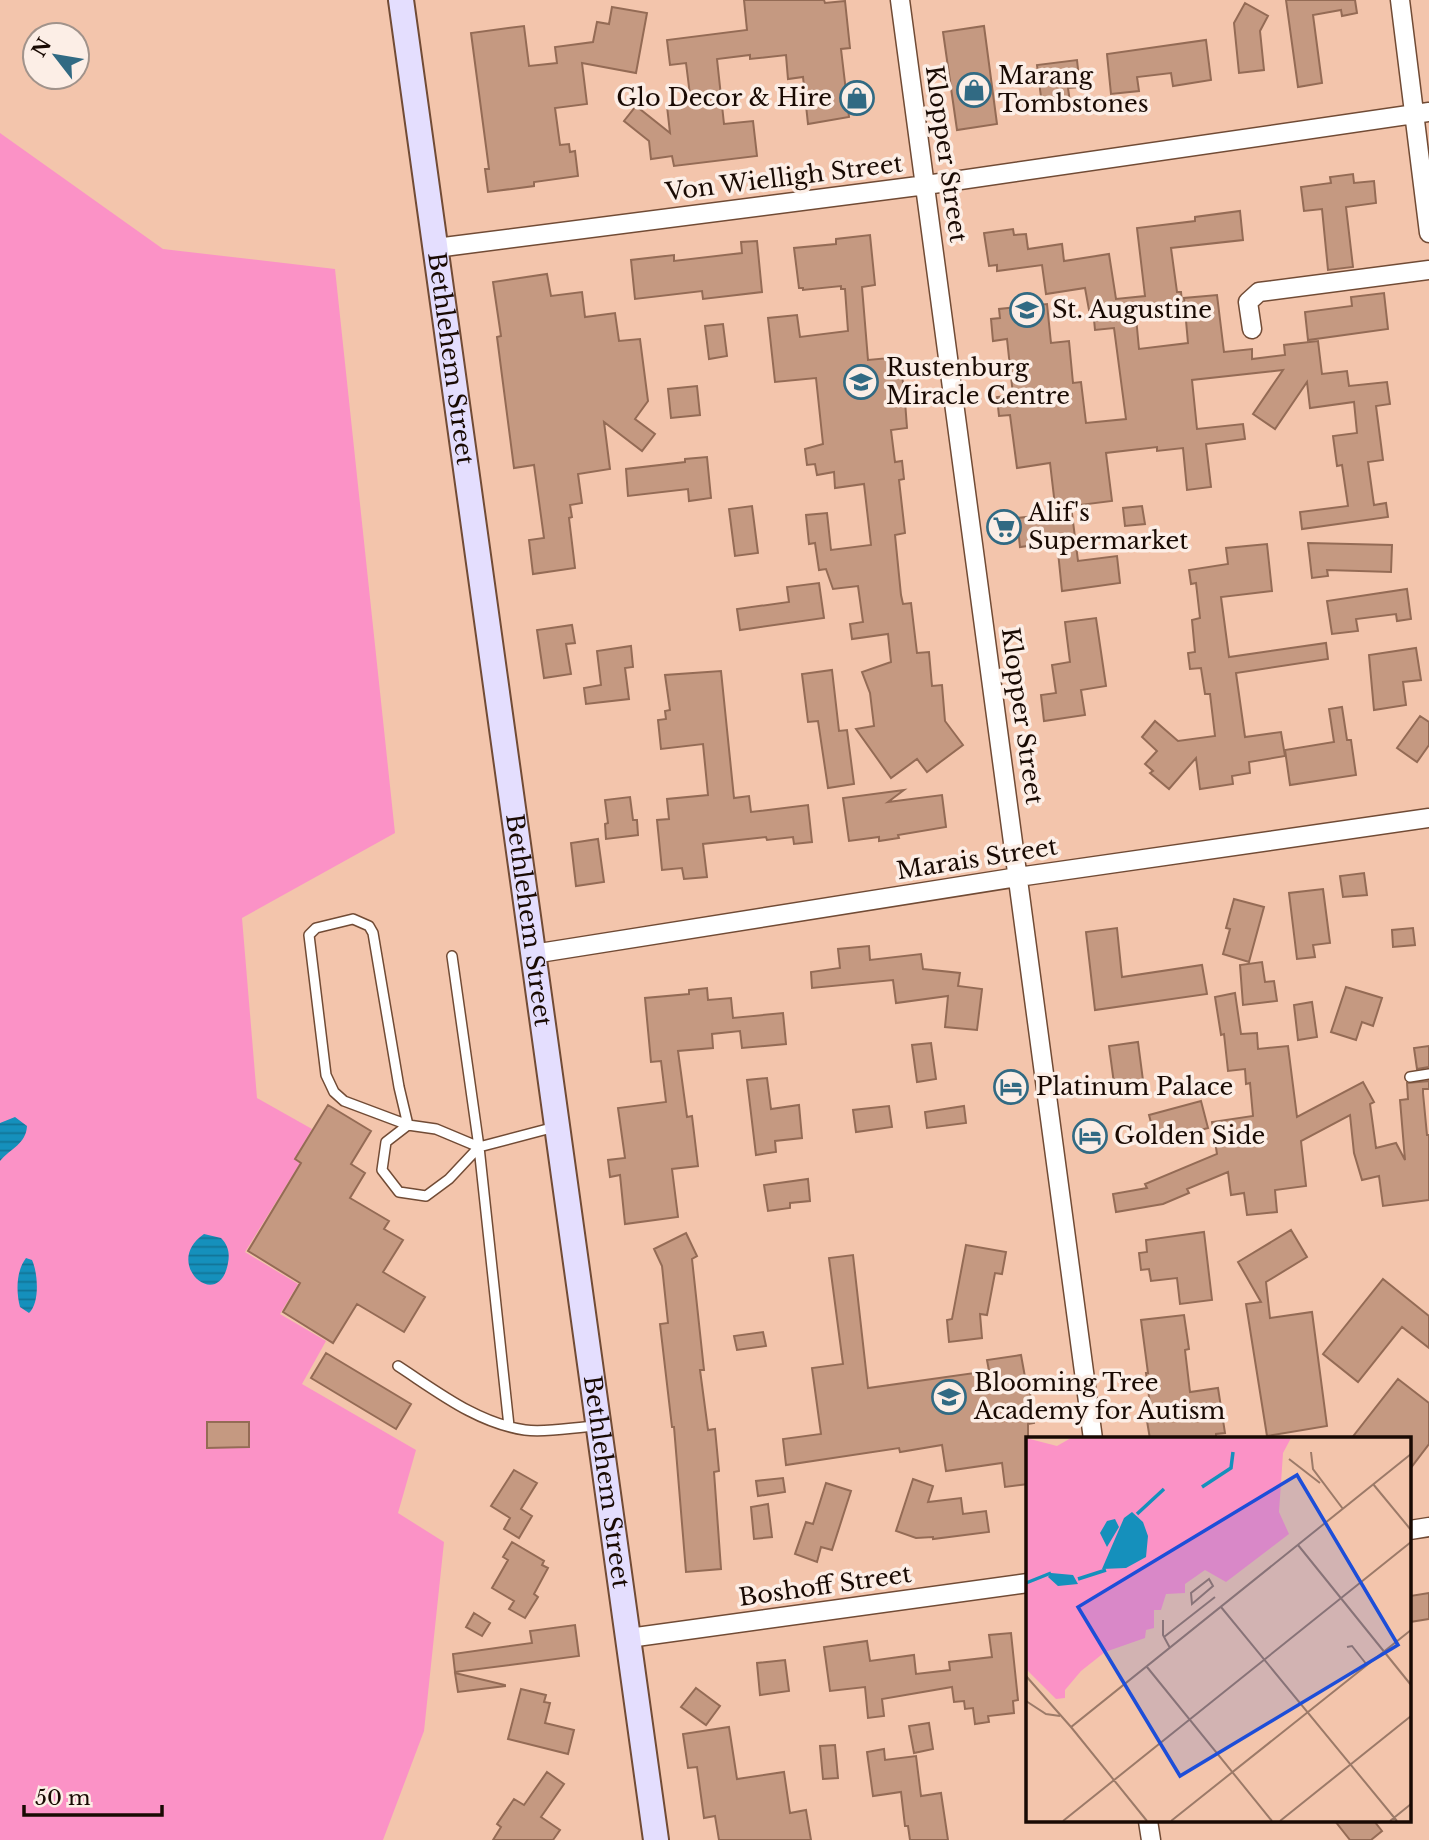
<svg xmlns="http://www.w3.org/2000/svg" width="1429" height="1840" font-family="'Libre Baskerville',serif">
<defs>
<pattern id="water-rules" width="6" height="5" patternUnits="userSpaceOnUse" patternTransform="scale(1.75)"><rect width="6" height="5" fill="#1590bc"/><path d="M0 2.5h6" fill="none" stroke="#127497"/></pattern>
</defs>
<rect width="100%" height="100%" fill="#f3c5ac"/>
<path fill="#fb92c6" d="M 0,133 L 163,249 L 335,269 L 395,833 L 242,918 L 257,1098 L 312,1129 L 294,1159 L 300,1163 L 245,1252 L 298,1284 L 280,1314 L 326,1341 L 302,1384 L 416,1450 L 398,1513 L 444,1542 L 424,1731 L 383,1840 L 0,1840 Z"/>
<path fill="url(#water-rules)" d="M 15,1117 L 27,1126 C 26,1144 11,1148 0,1161 L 0,1123 Z
M 204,1234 L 221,1238 C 228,1245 230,1253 228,1263 C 219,1314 161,1263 204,1234 Z
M 26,1258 L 32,1260 C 38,1273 40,1303 29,1313 L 20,1307 C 16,1292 16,1271 26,1258 Z"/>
<path fill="#c59981" stroke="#946b55" stroke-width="2" d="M 744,0 L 824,0 L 825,3 L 845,1 L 850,48 L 841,49 L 849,117 L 808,124 L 803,77 L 788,79 L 786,55 L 750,59 L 750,55 L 717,59 L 724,124 L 753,121 L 757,156 L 674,166 L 672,156 L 651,159 L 649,141 L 624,121 L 636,106 L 670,133 L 667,106 L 691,103 L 686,63 L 670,65 L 667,40 L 747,30 Z
M 1286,0 L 1355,0 L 1357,13 L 1342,16 L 1341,10 L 1313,15 L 1322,83 L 1298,87 Z
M 1245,3 L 1268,16 L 1260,31 L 1264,70 L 1239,73 L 1234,23 Z
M 612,7 L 647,13 L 636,73 L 582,63 L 587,104 L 555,108 L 560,145 L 569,144 L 570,152 L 575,151 L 578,176 L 534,182 L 534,186 L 488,192 L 485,169 L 489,169 L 471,33 L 524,26 L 529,66 L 557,63 L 555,47 L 593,42 L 597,22 L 609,24 Z
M 984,26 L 997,124 L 957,130 L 943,32 Z
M 1206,40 L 1211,80 L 1173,86 L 1171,73 L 1137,77 L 1139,91 L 1111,94 L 1107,54 Z
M 1077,60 L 1080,87 L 1068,88 L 1070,102 L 1042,105 L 1037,65 Z
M 1353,174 L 1354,183 L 1374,181 L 1376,203 L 1346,207 L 1353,267 L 1328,270 L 1322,209 L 1304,211 L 1301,187 L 1331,183 L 1330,177 Z
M 1240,211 L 1243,240 L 1171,248 L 1177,292 L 1181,292 L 1183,312 L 1136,317 L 1139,349 L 1188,343 L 1184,298 L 1217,295 L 1224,352 L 1252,349 L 1252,359 L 1285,355 L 1284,345 L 1318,341 L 1322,374 L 1347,371 L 1349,386 L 1387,382 L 1390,404 L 1376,406 L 1383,460 L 1368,462 L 1374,505 L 1386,503 L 1388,517 L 1302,529 L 1300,512 L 1348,506 L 1342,465 L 1337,466 L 1333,436 L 1357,433 L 1354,402 L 1310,408 L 1307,382 L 1275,429 L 1253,414 L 1283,370 L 1192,380 L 1197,429 L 1243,424 L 1245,439 L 1206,444 L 1211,487 L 1187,490 L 1183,448 L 1157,451 L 1157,447 L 1106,453 L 1112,501 L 1071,506 L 1078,561 L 1117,556 L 1120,583 L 1062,591 L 1057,542 L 1020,547 L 1017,518 L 1056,514 L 1050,463 L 1017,468 L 1010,415 L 999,416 L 997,397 L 1013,395 L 1007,339 L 993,341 L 991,319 L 1000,318 L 999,309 L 1047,304 L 1051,343 L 1069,341 L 1073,383 L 1081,382 L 1086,423 L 1126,419 L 1114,328 L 1095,330 L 1093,309 L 1089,310 L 1085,288 L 1046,294 L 1042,265 L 997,271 L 997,265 L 989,266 L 984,233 L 1013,229 L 1014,235 L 1026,234 L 1028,249 L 1062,244 L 1064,261 L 1109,254 L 1116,299 L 1145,296 L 1137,228 L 1195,221 L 1195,217 Z
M 870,235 L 875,285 L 862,287 L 868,360 L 900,357 L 905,401 L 907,428 L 891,430 L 895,462 L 902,461 L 904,479 L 899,480 L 905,533 L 895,535 L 901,595 L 903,604 L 911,603 L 917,653 L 929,652 L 932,686 L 942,685 L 945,721 L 963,745 L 927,772 L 917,759 L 891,778 L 856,729 L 874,726 L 870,693 L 862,672 L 891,662 L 888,634 L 852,639 L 850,624 L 863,622 L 858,586 L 833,589 L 826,569 L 819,570 L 815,543 L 809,544 L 806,515 L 827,513 L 831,550 L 871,545 L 864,484 L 835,488 L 834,472 L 817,475 L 815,464 L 807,465 L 805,449 L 823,444 L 816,378 L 775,382 L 768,318 L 797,315 L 800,337 L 848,331 L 845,289 L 841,289 L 841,286 L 803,290 L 803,288 L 799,288 L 794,248 L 836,244 L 836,239 Z
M 757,241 L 762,292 L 703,299 L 702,291 L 635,299 L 631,260 L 674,255 L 674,261 L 742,253 L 741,242 Z
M 547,274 L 551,296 L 582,292 L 585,317 L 615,313 L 619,341 L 640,339 L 648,401 L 635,419 L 655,434 L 642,451 L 604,422 L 610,469 L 578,474 L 582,503 L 570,505 L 572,517 L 569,518 L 575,568 L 533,574 L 529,540 L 544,538 L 534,465 L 514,468 L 497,337 L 501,336 L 493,282 Z
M 1384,293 L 1388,329 L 1308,340 L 1305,312 L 1352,306 L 1351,297 Z
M 723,324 L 727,356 L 709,359 L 705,326 Z
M 697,386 L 700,415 L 671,418 L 668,389 Z
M 707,457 L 711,498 L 689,501 L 688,489 L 628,496 L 626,469 L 685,462 L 685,459 Z
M 752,506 L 758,553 L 735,556 L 729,509 Z
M 1142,506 L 1145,524 L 1125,526 L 1123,508 Z
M 1308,543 L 1392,545 L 1391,572 L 1327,570 L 1328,576 L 1312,578 Z
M 1267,544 L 1272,591 L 1221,597 L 1229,657 L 1326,643 L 1328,659 L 1236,673 L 1245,737 L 1281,732 L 1285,756 L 1249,762 L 1250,773 L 1232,776 L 1233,784 L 1200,789 L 1196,758 L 1169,789 L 1150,773 L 1153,771 L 1145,764 L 1157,751 L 1142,737 L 1155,721 L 1178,741 L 1215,736 L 1210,694 L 1205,694 L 1201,668 L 1190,669 L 1188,653 L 1195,652 L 1192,620 L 1200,618 L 1196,583 L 1191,584 L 1189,570 L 1228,564 L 1226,548 Z
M 819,583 L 824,618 L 740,630 L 737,609 L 789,602 L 787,587 Z
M 1407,589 L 1411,619 L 1397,621 L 1396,614 L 1356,619 L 1358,631 L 1332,634 L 1327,601 Z
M 1096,618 L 1106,686 L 1081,690 L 1085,715 L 1044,721 L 1041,695 L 1056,693 L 1052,665 L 1070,662 L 1065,622 Z
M 572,625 L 575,643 L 566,644 L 571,674 L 544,678 L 537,630 Z
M 631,646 L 633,667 L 625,668 L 629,699 L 586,704 L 584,688 L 601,685 L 597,651 Z
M 1416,648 L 1421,680 L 1403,682 L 1406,705 L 1374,710 L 1369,655 Z
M 832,670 L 839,731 L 847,730 L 854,784 L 828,788 L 818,721 L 808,722 L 802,674 Z
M 721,671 L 734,798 L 749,796 L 751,812 L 808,805 L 812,842 L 794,844 L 793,837 L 767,840 L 766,837 L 703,844 L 707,877 L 684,879 L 682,868 L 662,870 L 657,820 L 669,819 L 667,799 L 708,795 L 703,744 L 661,749 L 658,720 L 666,719 L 665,711 L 670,710 L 665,675 Z
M 1342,707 L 1347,740 L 1351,740 L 1356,775 L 1290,785 L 1285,750 L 1334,742 L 1329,709 Z
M 1420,716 L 1429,722 L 1429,745 L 1417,762 L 1397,748 Z
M 904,790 L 888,802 L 942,795 L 946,827 L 898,835 L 899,838 L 879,841 L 879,837 L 849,841 L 843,798 Z
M 630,797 L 633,820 L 637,820 L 638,835 L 606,839 L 605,824 L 608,823 L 605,800 Z
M 598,839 L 604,882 L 576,886 L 571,843 Z
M 1364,873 L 1367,895 L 1343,897 L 1340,876 Z
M 1323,889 L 1330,943 L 1313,945 L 1315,957 L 1297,959 L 1289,893 Z
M 1234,899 L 1264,907 L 1249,962 L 1223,954 L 1230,929 L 1226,928 Z
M 1117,928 L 1122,977 L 1202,965 L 1207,994 L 1095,1010 L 1086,932 Z
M 1413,928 L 1415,945 L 1393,947 L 1392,930 Z
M 869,946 L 870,960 L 921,954 L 923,969 L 960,973 L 958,986 L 982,989 L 977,1030 L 945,1027 L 948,996 L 896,1003 L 893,980 L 812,988 L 811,972 L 840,968 L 838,949 Z
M 1262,962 L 1265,982 L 1274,981 L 1277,1001 L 1243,1005 L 1240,965 Z
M 1346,987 L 1382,998 L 1373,1026 L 1362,1022 L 1356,1040 L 1331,1032 Z
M 707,988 L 708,1000 L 731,998 L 733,1018 L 783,1013 L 786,1044 L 742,1048 L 740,1031 L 712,1034 L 713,1048 L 678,1051 L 687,1117 L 692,1116 L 698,1166 L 672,1169 L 678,1217 L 625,1224 L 620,1175 L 610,1177 L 608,1160 L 625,1158 L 618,1108 L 666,1102 L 661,1061 L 651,1062 L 645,998 L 689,994 L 689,990 Z
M 1235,993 L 1241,1034 L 1257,1033 L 1258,1049 L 1288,1046 L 1297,1117 L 1363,1082 L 1374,1102 L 1370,1104 L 1376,1148 L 1396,1143 L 1405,1160 L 1400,1100 L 1408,1099 L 1407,1083 L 1429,1081 L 1429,1089 L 1423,1089 L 1423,1093 L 1427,1135 L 1429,1135 L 1429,1200 L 1383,1206 L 1379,1176 L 1362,1180 L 1354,1153 L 1350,1115 L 1301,1141 L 1306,1186 L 1275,1190 L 1277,1212 L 1247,1215 L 1244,1193 L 1231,1195 L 1228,1172 L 1187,1189 L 1189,1193 L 1163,1204 L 1116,1212 L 1113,1194 L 1147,1188 L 1145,1184 L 1217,1154 L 1212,1122 L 1253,1116 L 1250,1083 L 1246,1084 L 1245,1069 L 1228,1071 L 1224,1034 L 1221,1035 L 1215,997 Z
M 1312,1002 L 1317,1037 L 1298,1040 L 1294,1005 Z
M 1138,1042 L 1144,1088 L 1115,1091 L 1109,1046 Z
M 931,1043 L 936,1079 L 917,1082 L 912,1045 Z
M 1429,1046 L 1429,1067 L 1417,1069 L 1414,1048 Z
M 767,1078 L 771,1109 L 799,1105 L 802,1138 L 775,1141 L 776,1152 L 756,1155 L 747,1080 Z
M 1201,1101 L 1208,1128 L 1156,1142 L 1149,1115 Z
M 328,1105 L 371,1131 L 351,1164 L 365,1173 L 350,1198 L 389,1221 L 384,1229 L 403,1240 L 383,1272 L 425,1297 L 404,1332 L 357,1304 L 333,1343 L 283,1312 L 300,1283 L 248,1251 L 301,1163 L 295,1159 Z
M 889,1106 L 892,1127 L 856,1132 L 853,1110 Z
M 964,1106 L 966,1123 L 927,1128 L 925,1112 Z
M 808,1179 L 810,1201 L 790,1203 L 790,1208 L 768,1211 L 764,1185 Z
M 1291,1230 L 1307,1257 L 1266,1282 L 1270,1318 L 1312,1312 L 1327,1426 L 1267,1436 L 1246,1304 L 1261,1302 L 1238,1262 Z
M 1204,1232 L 1212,1300 L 1180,1304 L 1177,1278 L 1151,1281 L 1149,1269 L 1141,1270 L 1139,1253 L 1147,1252 L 1146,1240 Z
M 686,1233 L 697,1256 L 692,1259 L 704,1370 L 700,1370 L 708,1430 L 715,1429 L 719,1471 L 714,1472 L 721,1569 L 686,1572 L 674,1427 L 672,1427 L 660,1324 L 668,1323 L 662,1266 L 654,1249 Z
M 966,1245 L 1006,1252 L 1002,1274 L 995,1273 L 987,1315 L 980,1314 L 982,1338 L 949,1342 L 947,1320 L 952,1319 Z
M 853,1255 L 868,1388 L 989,1371 L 987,1360 L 1021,1355 L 1025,1377 L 1028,1377 L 1034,1423 L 1028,1424 L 1028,1484 L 1005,1487 L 1002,1463 L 946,1471 L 942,1445 L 900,1452 L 899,1448 L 786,1465 L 783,1439 L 821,1434 L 812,1368 L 843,1364 L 829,1258 Z
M 1383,1279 L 1429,1316 L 1429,1348 L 1402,1327 L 1358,1382 L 1323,1354 Z
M 1184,1315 L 1189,1349 L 1185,1350 L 1190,1392 L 1218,1388 L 1225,1433 L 1216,1434 L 1216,1439 L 1150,1439 L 1147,1421 L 1152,1420 L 1146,1373 L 1148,1373 L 1141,1320 Z
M 763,1332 L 766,1346 L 737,1350 L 734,1336 Z
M 326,1353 L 411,1404 L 396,1429 L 311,1378 Z
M 1398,1379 L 1429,1403 L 1429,1444 L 1410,1469 L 1410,1439 L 1351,1439 Z
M 207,1422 L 249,1422 L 249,1447 L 207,1448 Z
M 514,1470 L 537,1483 L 521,1509 L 532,1516 L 519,1538 L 504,1529 L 510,1518 L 491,1506 Z
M 783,1478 L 785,1492 L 758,1496 L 756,1481 Z
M 913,1479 L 933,1486 L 928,1502 L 961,1498 L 963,1514 L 986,1511 L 989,1532 L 933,1539 L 933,1537 L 916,1538 L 896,1531 Z
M 826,1483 L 851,1491 L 832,1550 L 821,1547 L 817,1562 L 795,1554 L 806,1522 L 813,1524 Z
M 768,1504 L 772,1537 L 754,1539 L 751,1507 Z
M 512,1542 L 544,1561 L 542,1565 L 548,1568 L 534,1594 L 538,1597 L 525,1618 L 509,1609 L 514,1601 L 492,1588 L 508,1560 L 503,1557 Z
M 1429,1593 L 1429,1619 L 1410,1622 L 1410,1596 Z
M 474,1613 L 490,1623 L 482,1636 L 466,1627 Z
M 575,1625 L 579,1656 L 455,1672 L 453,1654 L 532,1643 L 530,1631 Z
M 1011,1633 L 1018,1700 L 1013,1701 L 1014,1713 L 988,1716 L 989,1722 L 975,1724 L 973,1708 L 965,1709 L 964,1701 L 954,1702 L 952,1687 L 882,1699 L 884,1716 L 868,1718 L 865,1687 L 830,1691 L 824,1647 L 867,1641 L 870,1661 L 914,1655 L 916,1674 L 950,1670 L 949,1662 L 992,1657 L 989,1635 Z
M 785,1660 L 789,1691 L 760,1695 L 757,1663 Z
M 455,1673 L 505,1685 L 505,1686 L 458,1692 Z
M 696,1688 L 720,1706 L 706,1725 L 681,1707 Z
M 521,1689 L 546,1695 L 544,1702 L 550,1703 L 545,1723 L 574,1730 L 568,1754 L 508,1739 Z
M 929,1723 L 933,1749 L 914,1753 L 909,1726 Z
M 729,1727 L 737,1779 L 784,1772 L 790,1813 L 806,1810 L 811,1840 L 719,1840 L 715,1816 L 704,1818 L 697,1767 L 688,1768 L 683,1734 Z
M 835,1745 L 838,1778 L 823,1779 L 820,1746 Z
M 884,1749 L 885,1760 L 916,1756 L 921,1796 L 941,1793 L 948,1840 L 910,1840 L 908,1826 L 905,1826 L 901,1792 L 873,1796 L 867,1752 Z
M 547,1772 L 564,1784 L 541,1817 L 560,1830 L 553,1840 L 493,1840 L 501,1827 L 497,1824 L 514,1799 L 524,1805 Z
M 1335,1821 L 1374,1821 L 1382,1831 L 1371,1840 L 1350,1840 Z"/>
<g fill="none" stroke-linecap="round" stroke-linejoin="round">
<g stroke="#714b35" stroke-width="12">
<path id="service" d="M 353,919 L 369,926 L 373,933 L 399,1087 L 408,1125 L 344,1101 L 334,1092 L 326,1075 L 309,935 L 316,928 Z
M 452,956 L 479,1147 L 509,1426
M 1410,1077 L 1429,1074
M 408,1125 L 436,1129 L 479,1147 L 449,1179 L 426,1196 L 399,1192 L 382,1170 L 386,1142 Z
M 479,1147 L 555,1127
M 398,1366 C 438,1392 477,1423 525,1430 C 547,1433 574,1427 597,1426"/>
</g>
<g stroke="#714b35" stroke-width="21">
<path id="minor" d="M 900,0 L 1093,1439
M 1400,0 L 1429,233
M 436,248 L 926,185 L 1429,112
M 1252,329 L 1248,302 L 1259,292 L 1429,270
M 533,954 L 1018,877 L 1429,818
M 1410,1530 L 1429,1527
M 629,1638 L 1028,1583
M 1148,1821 L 1151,1840"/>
</g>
<g stroke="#714b35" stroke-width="28">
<g id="secondary">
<path id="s1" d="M 401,0 L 656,1840"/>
</g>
</g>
<use href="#service" stroke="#fff" stroke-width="9"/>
<use href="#minor" stroke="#fff" stroke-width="18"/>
<use href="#secondary" stroke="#e4defe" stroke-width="24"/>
</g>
<defs>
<g id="shop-ring" transform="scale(1.75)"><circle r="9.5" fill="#fceee6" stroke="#316a83" stroke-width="1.5"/><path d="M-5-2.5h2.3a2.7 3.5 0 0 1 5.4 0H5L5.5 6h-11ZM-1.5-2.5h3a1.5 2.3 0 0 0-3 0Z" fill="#316a83"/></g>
<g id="school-ring" transform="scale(1.75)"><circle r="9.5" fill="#fceee6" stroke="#316a83" stroke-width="1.5"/><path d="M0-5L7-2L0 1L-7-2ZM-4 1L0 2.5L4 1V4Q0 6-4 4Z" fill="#316a83"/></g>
<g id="supermarket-ring" transform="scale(1.75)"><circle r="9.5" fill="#fceee6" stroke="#316a83" stroke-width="1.5"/><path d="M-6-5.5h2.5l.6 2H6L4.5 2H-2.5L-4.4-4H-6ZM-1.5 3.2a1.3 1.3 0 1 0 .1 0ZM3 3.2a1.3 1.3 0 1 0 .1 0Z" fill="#316a83"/></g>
<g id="hotel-ring" transform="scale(1.75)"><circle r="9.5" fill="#fceee6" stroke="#316a83" stroke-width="1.5"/><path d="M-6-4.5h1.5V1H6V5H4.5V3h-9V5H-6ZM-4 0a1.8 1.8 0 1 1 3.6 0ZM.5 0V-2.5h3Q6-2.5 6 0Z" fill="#316a83"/></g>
</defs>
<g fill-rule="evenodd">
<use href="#shop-ring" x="974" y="90"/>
<use href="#shop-ring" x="857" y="98"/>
<use href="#school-ring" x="1027" y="310"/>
<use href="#school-ring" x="861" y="382"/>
<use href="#supermarket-ring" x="1004" y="527"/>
<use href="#hotel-ring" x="1011" y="1087"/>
<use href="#hotel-ring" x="1090" y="1136"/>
<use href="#school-ring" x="949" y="1397"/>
</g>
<g text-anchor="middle" stroke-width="7" stroke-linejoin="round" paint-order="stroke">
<g font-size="24" fill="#190a03" stroke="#fceee6" text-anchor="start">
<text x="998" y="84">Marang<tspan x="998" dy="28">Tombstones</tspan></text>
<text x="832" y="106" text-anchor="end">Glo Decor &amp; Hire</text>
<text x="1052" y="318">St. Augustine</text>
<text x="886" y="376">Rustenburg<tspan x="886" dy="28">Miracle Centre</tspan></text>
<text x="1028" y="521">Alif's<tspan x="1028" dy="28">Supermarket</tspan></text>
<text x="1036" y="1095">Platinum Palace</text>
<text x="1114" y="1144">Golden Side</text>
<text x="974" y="1391">Blooming Tree<tspan x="974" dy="28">Academy for Autism</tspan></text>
</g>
<g font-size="24" fill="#190a03" stroke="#fceee6">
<text transform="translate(946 154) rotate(82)" y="8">Klopper Street</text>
<text transform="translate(784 178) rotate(-7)" y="8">Von Wielligh Street</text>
<text dy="8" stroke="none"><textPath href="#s1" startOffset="362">Bethlehem Street</textPath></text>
<text transform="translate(1022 716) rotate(82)" y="8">Klopper Street</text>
<text transform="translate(977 859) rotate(-9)" y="8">Marais Street</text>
<text dy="8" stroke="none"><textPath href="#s1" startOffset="929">Bethlehem Street</textPath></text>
<text dy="8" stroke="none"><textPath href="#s1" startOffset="1496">Bethlehem Street</textPath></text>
<text transform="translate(825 1586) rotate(-8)" y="8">Boshoff Street</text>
</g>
</g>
<g transform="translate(1026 1437)">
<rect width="385" height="385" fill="#f3c5ac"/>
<path d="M 0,1 L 31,9 L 45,1 L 265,1 L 257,16 L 253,75 L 263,97 L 200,145 L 179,133 L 159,147 L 159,156 L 140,157 L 135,173 L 128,173 L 128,191 L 120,193 L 119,201 L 79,215 L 55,234 L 39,253 L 39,261 L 30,262 L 0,232 Z" fill="#fb92c6"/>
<path d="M 106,75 L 117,85 L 122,99 L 120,120 L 100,131 L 76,132 L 98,81 ZM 89,82 L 93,90 L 81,110 L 74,96 L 81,84 ZM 25,136 L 47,138 L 52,147 L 32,149 L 22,140 Z" fill="#1590bc"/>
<path fill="none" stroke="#1590bc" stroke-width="3.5" d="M 176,50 L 205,31 L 207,15M 111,77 L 138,52M 52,142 L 80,133M 0,146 L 25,136"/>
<path fill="none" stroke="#9c7a68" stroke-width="2" d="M 285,15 L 287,32 L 317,72M 263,22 L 294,46M 347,47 L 385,93M 272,108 L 385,248M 183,142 L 187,149 L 166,167 L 165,156 ZM 195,170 L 371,384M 137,183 L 137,198 L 144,211M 138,200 L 189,160M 321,210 L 326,209 L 341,228M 121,230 L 246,384M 0,239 L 45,290 L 385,17M 0,264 L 20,277 L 34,279M 45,290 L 121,384M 37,384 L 385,105M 145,384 L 385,193M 254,384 L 385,279M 364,384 L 385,367"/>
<path fill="#1d4ed8" fill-opacity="0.15" stroke="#1d4ed8" stroke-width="3.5" d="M 271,38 L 372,208 L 154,339 L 52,170 Z"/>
<rect width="385" height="385" fill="none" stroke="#190a03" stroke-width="3.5"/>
</g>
<g transform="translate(56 56) rotate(301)"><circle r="33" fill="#fceee6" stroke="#a1938b" stroke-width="2"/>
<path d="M0-5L12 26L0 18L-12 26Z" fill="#316a83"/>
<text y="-10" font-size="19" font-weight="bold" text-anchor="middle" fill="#190a03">N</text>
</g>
<path d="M24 1805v10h138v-10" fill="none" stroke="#190a03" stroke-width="3.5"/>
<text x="35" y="1805" font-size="21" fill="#190a03" stroke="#fceee6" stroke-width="5" paint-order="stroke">50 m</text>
</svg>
